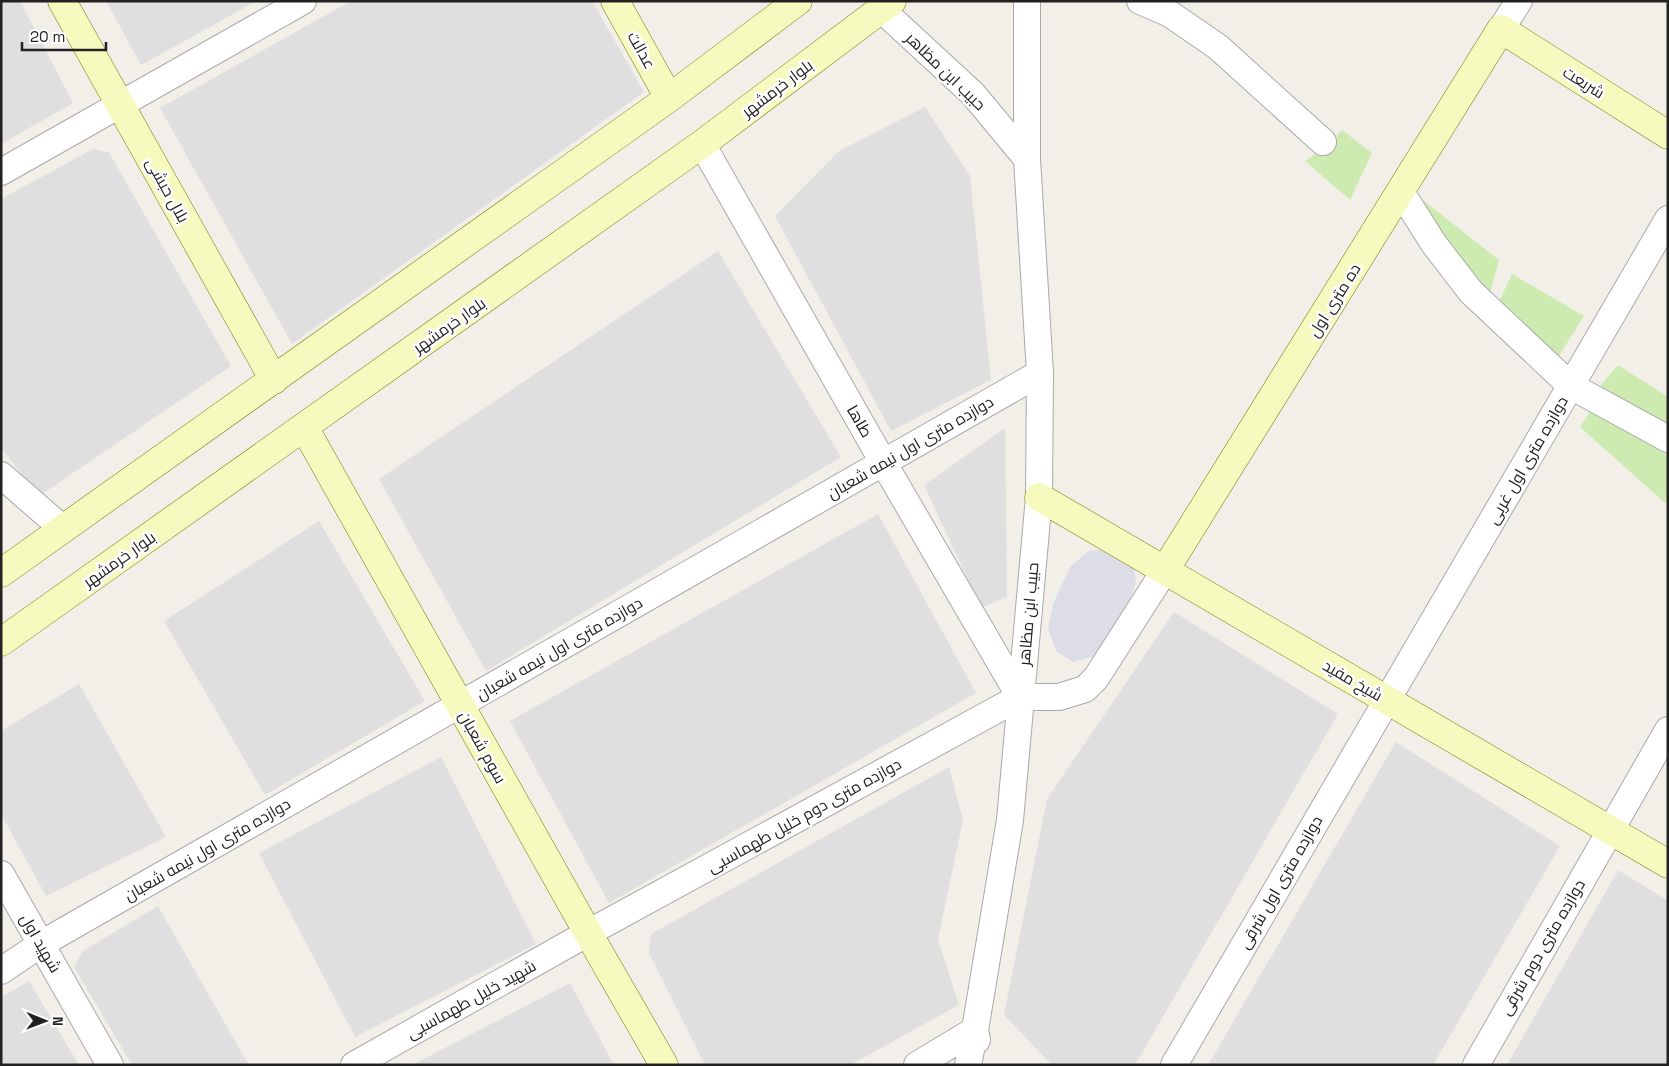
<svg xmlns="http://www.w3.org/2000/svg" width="1669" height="1066" font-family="'Space Grotesk',Cairo,sans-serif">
<rect width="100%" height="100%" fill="#f2efe9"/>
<path fill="#e0dfdf" d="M 1,1 L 20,1 L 73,103 L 1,144 Z
M 106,1 L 257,1 L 141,65 Z
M 351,1 L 592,1 L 644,92 L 292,344 L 160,108 Z
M 925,107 L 970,176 L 991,380 L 891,431 L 775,216 L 839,151 Z
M 93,149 L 109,152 L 231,366 L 39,496 L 1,448 L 1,199 Z
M 718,251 L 841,457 L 486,671 L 379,479 Z
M 1005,428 L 1007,597 L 981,608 L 924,485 Z
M 878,514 L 976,693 L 609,903 L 510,721 Z
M 319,521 L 425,701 L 265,795 L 164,621 Z
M 1174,612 L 1338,714 L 1135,1065 L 1052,1065 L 1004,1015 L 1047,799 Z
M 79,684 L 166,837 L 46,896 L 1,814 L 1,731 Z
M 1396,742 L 1560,846 L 1433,1065 L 1208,1065 Z
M 441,757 L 536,944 L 355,1037 L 259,853 Z
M 949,767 L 963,820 L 938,939 L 959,1005 L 850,1065 L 705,1065 L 649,953 L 651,934 Z
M 1618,870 L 1668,901 L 1668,1065 L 1507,1065 Z
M 158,906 L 249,1065 L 132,1065 L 74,967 L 83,951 Z
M 29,981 L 79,1065 L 1,1065 L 1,997 Z
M 570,983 L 614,1065 L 412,1065 Z"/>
<path fill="#cdebb0" d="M 1342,130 L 1372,153 L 1350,200 L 1305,161 L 1329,145 Z
M 1414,193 L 1499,260 L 1489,297 L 1451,254 Z
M 1512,274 L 1584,316 L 1557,359 L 1497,306 Z
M 1618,365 L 1668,397 L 1668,427 L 1597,390 Z
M 1592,409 L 1668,455 L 1668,496 L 1665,503 L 1580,427 Z"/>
<path fill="#dddde8" d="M 1105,549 L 1134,566 L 1136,583 L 1130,600 L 1094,656 L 1073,662 L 1056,651 L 1048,628 L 1053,604 L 1070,567 L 1089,551 Z"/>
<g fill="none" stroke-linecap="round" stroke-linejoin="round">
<g stroke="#a9a9a9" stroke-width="28">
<path id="street" d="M 1140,1 L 1170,14 L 1218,47 L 1323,142
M 882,10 L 973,94 L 1027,159
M 1501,29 L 1519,1
M 702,144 L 883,462 L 1020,697
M 1,172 L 303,1
M 1401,192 L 1434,244 L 1471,292 L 1571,386 L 1668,439
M 1,475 L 63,529
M 1,874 L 110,1065
M 1,971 L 41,944 L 1040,373
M 354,1065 L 588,933 L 1020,697 L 1059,697 L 1085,689 L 1096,678 L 1165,570
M 917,1065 L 975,1030 L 977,1040
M 968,1065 L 975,1030 L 1010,820 L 1039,497 L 1040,373 L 1027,159 L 1027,1
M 1174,1065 L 1668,219
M 1476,1065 L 1668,730"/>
</g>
<g stroke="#707d05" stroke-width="29">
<path id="secondary" d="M 62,1 L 274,380
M 615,1 L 669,98
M 304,427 L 588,933 L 664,1065
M 1039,497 L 1668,864
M 1165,570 L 1501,29 L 1668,135
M 1,573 L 669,98 L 798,1
M 1,642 L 702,144 L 892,1"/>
</g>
<use href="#street" stroke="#fff" stroke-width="26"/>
<use href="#secondary" stroke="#f7fabf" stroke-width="28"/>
</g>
<g text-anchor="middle" stroke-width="5" stroke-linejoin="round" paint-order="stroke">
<g font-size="16" fill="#222" stroke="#fff">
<text transform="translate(642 50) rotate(61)" y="6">عدالت</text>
<text transform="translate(946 71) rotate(44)" y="6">حبیب ابن مظاهر</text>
<text transform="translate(1584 82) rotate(32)" y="6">شریعت</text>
<text transform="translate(777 88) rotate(-37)" y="6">بلوار خرمشهر</text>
<text transform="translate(168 190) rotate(61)" y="6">بلال حبشی</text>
<text transform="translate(1334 300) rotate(-58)" y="6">ده متری اول</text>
<text transform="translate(449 325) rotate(-35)" y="6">بلوار خرمشهر</text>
<text transform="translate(860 421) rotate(60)" y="6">طاها</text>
<text transform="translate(910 447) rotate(-30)" y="6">دوازده متری اول نیمه شعبان</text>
<text transform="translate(1527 460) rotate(-60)" y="6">دوازده متری اول غربی</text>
<text transform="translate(119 559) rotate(-35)" y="6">بلوار خرمشهر</text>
<text transform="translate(1028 614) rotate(-85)" y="6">حبیب ابن مظاهر</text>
<text transform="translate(559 648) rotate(-30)" y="6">دوازده متری اول نیمه شعبان</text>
<text transform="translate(1353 680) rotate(30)" y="6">شیخ مفید</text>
<text transform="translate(483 747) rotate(61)" y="6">سوم شعبان</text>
<text transform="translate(804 815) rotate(-29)" y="6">دوازده متری دوم خلیل طهماسبی</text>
<text transform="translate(207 849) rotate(-30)" y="6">دوازده متری اول نیمه شعبان</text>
<text transform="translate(1280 882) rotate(-60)" y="6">دوازده متری اول شرقی</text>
<text transform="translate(41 943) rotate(60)" y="6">شهید اول</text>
<text transform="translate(1542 947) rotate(-60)" y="6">دوازده متری دوم شرقی</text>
<text transform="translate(471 999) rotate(-29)" y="6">شهید خلیل طهماسبی</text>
</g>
</g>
<rect width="1669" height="1066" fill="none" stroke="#222222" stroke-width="5"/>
<g transform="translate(45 1021) rotate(91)" stroke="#ffffff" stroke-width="4" paint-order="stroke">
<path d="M0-4L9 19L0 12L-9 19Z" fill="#222222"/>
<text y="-8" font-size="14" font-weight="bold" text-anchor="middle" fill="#222222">N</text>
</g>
<path d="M22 42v8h84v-8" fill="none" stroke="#222222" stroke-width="2.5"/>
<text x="30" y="42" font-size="15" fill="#222222" stroke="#ffffff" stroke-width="4" paint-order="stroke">20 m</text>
</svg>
